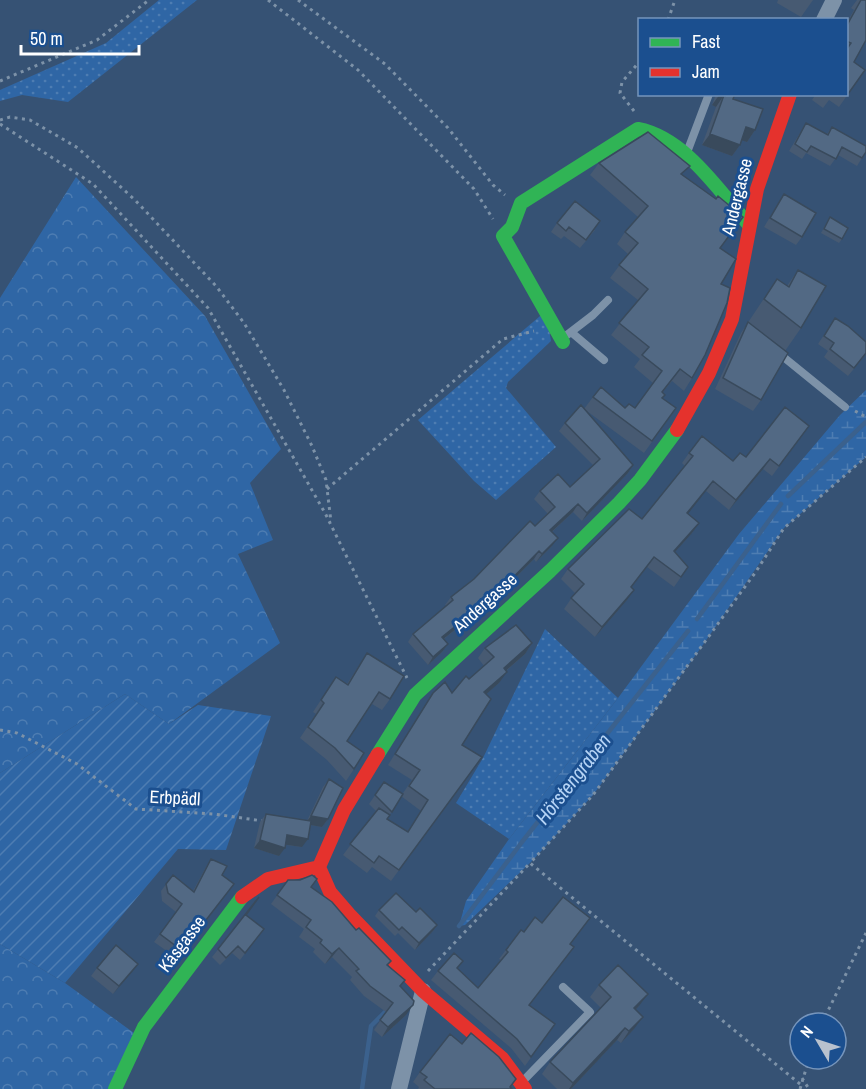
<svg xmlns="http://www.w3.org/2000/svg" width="866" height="1089" font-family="'Archivo Narrow',sans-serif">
<defs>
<pattern id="grass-dots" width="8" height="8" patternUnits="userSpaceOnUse" patternTransform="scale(1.5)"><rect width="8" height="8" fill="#2f66a5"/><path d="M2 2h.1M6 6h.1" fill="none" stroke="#4e7db2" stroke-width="1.8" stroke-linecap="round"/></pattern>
<pattern id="forest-crowns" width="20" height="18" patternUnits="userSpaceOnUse" patternTransform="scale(1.5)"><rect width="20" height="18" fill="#2f66a5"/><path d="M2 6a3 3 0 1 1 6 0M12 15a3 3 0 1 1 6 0" fill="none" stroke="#4e7db2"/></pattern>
<pattern id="wetland-marsh" width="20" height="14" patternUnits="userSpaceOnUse" patternTransform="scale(1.5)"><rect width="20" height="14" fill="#2f66a5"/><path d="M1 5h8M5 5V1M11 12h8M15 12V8" fill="none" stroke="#4e7db2"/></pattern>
<pattern id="garden-furrows" width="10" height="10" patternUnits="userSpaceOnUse" patternTransform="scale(1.5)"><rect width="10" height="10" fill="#2f66a5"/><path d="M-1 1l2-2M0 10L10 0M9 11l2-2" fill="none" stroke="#4e7db2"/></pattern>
</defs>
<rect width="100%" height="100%" fill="#365274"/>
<path fill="url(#grass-dots)" d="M 159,0 L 197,0 L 68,102 L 22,95 L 0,101 L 0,90 L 106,43 Z
M 546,311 L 551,341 L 508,382 L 506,388 L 556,447 L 496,500 L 474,481 L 418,420 Z
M 545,629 L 618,698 L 509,839 L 456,803 L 483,758 Z"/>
<path fill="url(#forest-crowns)" d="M 76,177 L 205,316 L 281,449 L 250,483 L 273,540 L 238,554 L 280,643 L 169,724 L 125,694 L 0,773 L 0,298 Z
M 0,944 L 65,983 L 134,1033 L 110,1089 L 0,1089 Z"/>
<path fill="url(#wetland-marsh)" d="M 866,390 L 866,457 L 784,528 L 700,649 L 593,795 L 530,863 L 465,925 L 459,926 L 466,901 L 509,839 L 618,698 L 739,534 L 840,415 Z"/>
<path fill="url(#garden-furrows)" d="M 125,694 L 169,724 L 198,705 L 271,716 L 226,850 L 178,849 L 65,983 L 0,944 L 0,773 Z"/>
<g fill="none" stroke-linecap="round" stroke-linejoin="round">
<path stroke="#3b618d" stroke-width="4.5" d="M 788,496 L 866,422
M 697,619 L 781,504
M 459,926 L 522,842 L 688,631
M 362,1089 L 371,1026 L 388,1009"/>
<path stroke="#7d92a8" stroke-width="3" stroke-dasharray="3 4.5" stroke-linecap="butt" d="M 268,0 L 358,70 L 474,189 L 493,219
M 298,0 L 385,64 L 448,128 L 493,185 L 505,195
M 668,20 L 675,0
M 0,81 L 97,40 L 149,0
M 634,111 L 620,93 L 622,82 L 640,61
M 0,120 L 10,117 L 30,120 L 78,148 L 135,200 L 216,286 L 244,323 L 284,390 L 312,446 L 326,480 L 331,522
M 0,124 L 93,184 L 208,308 L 325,513 L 407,678
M 855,411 L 866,417
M 327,489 L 503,339 L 534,331
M 0,730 L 17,733 L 77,764 L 136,809 L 214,814 L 263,821
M 428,971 L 530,863
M 822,1023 L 866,933
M 802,1078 L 809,1089
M 800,1084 L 530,863 L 593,795 L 755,573 L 784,528 L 866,457
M 800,1089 L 809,1059"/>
<path stroke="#7d92a8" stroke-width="8" d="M 686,155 L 709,94
M 571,332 L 604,360
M 563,338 L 593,315 L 608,300
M 776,351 L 845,407
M 521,1083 L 590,1012 L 563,987"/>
<path stroke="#7d92a8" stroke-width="16" d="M 824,20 L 834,0
M 399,1089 L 423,991"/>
<path stroke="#30b455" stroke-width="14" d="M 563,342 L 503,236 L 512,227 L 521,203 L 638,129 C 685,138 719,191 749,225
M 378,754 L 415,695 L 550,571 L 619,503 L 640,480 L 677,430
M 115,1089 L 144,1027 L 242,897"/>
<path stroke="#e5322d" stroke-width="14" d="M 677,430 L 709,373 L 732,319 L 757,189 L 790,94
M 378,754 L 344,810 L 319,867 L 330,892 L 349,914 L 423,991 L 502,1058 L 525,1089
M 242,897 L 268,879 L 319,867"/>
</g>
<path fill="#475a72" d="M 778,0 L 813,0 L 801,17 L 777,3 Z
M 857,0 L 866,0 L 866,41 L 865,41 L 854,62 L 865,70 L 839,107 L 829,100 L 823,108 L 812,100 L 816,94 L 846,94 L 846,24 L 854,10 L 851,8 Z
M 716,94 L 735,94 L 733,99 L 755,130 L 747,142 L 742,140 L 740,145 L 732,156 L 702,145 L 716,107 L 712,105 Z
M 806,123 L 827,134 L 832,127 L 862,158 L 857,166 L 838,155 L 830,166 L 806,153 L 802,159 L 789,151 Z
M 599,163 L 683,176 L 720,248 L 721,284 L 692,378 L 684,391 L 672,381 L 662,393 L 662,398 L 676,408 L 644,453 L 584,409 L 593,397 L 625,408 L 635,408 L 653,383 L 634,367 L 640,359 L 611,335 L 638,300 L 610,278 L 628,254 L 617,244 L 625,232 L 638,217 L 590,175 Z
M 784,194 L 802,237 L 796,245 L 764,227 Z
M 830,217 L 842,239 L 839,243 L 821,233 Z
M 557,223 L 595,230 L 580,248 L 564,236 L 561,239 L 551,232 Z
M 798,270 L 801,328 L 785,351 L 761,400 L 753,411 L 715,389 L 741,333 L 777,279 L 787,286 Z
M 835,318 L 866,354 L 848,376 L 824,357 L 828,351 L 818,344 Z
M 565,423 L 633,465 L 628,473 L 582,521 L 573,512 L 552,532 L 552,546 L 536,562 L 534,559 L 465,628 L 462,624 L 444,639 L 448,644 L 442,652 L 428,665 L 408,642 L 413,634 L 446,606 L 445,605 L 451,597 L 474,579 L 548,514 L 534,499 L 540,491 L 570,487 L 593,465 L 559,431 Z
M 809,426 L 772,476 L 763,469 L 729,510 L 706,491 L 687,514 L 699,523 L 692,533 L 675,552 L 688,567 L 674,587 L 647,567 L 631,588 L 627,600 L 595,637 L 564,609 L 575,593 L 561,579 L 568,569 L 642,519 L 685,466 L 682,463 L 689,453 L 733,461 L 746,457 Z
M 532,643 L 525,654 L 506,671 L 499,683 L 486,694 L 462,745 L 482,757 L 391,881 L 372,867 L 367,873 L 343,855 L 376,811 L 369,804 L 384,782 L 403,794 L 387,819 L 408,831 L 421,811 L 401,796 L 412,780 L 388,765 L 433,693 L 452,693 L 469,679 L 484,666 L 478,658 L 485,648 Z
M 367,653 L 390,699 L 382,710 L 372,704 L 347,741 L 354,769 L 346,781 L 327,760 L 300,738 L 316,714 L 313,712 L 336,677 L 347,684 Z
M 329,779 L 328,819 L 322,827 L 310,825 L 302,847 L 286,845 L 279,856 L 254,848 L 260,822 L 266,814 L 307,821 L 323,787 Z
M 211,859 L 222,875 L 234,884 L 194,937 L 188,931 L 171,954 L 154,942 L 176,912 L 162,901 L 161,891 L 173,875 L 193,891 L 206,867 Z
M 288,880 L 312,887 L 387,965 L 401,986 L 406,1015 L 382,1037 L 374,1030 L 386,1012 L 364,996 L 350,980 L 352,977 L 332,957 L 325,964 L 313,952 L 315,949 L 299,937 L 304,929 L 271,904 Z
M 379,910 L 416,912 L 437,925 L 433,931 L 415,950 L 398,933 L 395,936 L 375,916 Z
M 246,915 L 264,929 L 240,960 L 232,953 L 220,965 L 212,957 Z
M 542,923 L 583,927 L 570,944 L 574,947 L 529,1005 L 555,1024 L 525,1066 L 511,1048 L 431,980 L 438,971 L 457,969 L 478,988 L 501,960 L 499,959 L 521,930 L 524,932 Z
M 138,964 L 113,994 L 91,976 L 97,968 Z
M 599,985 L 639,1006 L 635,1010 L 634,1029 L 621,1043 L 617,1040 L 571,1089 L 557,1089 L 542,1074 L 550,1062 L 601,1008 L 590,997 Z
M 420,1072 L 510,1087 L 512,1089 L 418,1089 L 419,1087 L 413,1082 Z"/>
<path fill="#394a5c" d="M 720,94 L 724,95 L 716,107 L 712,105 Z
M 746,127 L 755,130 L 747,142 L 738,139 Z
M 710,134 L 740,145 L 732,156 L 702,145 Z
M 770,459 L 763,469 L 729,510 L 736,500 Z
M 633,465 L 628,473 L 582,521 L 587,513 Z
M 713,481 L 706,491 L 680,524 L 687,513 Z
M 578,504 L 573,512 L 545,538 L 550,530 Z
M 699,523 L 692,533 L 667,561 L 674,551 Z
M 558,538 L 552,546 L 536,562 L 542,554 Z
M 539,551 L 534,559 L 465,628 L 471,620 Z
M 634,590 L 627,600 L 595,637 L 602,627 Z
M 468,616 L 462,624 L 436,645 L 442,637 Z
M 532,643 L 525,654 L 496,679 L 504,668 Z
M 448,644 L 442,652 L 428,665 L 433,657 Z
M 507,672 L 499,683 L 476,703 L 484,692 Z
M 311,816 L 328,819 L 322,827 L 305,824 Z
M 287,835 L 308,839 L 302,847 L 281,844 Z
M 260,840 L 285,848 L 279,856 L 254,848 Z
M 437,925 L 433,931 L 415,950 L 419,943 Z
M 339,948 L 332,957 L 325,964 L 332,954 Z
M 138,964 L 132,972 L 113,994 L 119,986 Z
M 648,994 L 639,1006 L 625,1021 L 634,1008 Z
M 413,1005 L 406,1015 L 382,1037 L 388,1027 Z
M 643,1017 L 634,1029 L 621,1043 L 629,1031 Z
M 625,1028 L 617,1040 L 571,1089 L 569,1089 L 573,1083 Z"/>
<path fill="#526984" stroke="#394a5c" stroke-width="1.5" d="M 861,0 L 866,0 L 866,40 L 854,62 L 865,70 L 848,94 L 846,93 L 846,50 L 851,43 L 846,41 L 846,27 Z
M 722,94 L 735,94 L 733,99 L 763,109 L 755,130 L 746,127 L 740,145 L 710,134 L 724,95 L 726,96 Z
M 806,123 L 828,135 L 832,127 L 866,146 L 866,152 L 862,158 L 842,147 L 836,159 L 811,146 L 807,152 L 795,144 Z
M 648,132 L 690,166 L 681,174 L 716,199 L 718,196 L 743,217 L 720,248 L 736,259 L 721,284 L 730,288 L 727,303 L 705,355 L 692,378 L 680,369 L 662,392 L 665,395 L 662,398 L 676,408 L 652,441 L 593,397 L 601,387 L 625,408 L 629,404 L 635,408 L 662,371 L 642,355 L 649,347 L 619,323 L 648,289 L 619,265 L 638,243 L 625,232 L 648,206 L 599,163 Z
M 784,194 L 816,213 L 802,237 L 770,218 Z
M 575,201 L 600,221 L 586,240 L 569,227 L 566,231 L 557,223 Z
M 830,217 L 848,228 L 842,239 L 824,229 Z
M 798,270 L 826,286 L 801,328 L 764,299 L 777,279 L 789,287 Z
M 835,318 L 848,326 L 866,342 L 866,353 L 854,368 L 830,349 L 834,343 L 824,336 Z
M 748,322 L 788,353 L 761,400 L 723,378 Z
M 581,405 L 633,465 L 587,513 L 578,504 L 550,530 L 558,538 L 542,554 L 539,551 L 471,620 L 468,616 L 442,637 L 448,644 L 433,657 L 413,634 L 453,600 L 451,597 L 474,579 L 530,521 L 535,526 L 555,507 L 540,491 L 558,474 L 570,487 L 600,459 L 565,423 Z
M 785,407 L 809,426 L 779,466 L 770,459 L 736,500 L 713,481 L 687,513 L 699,523 L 674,551 L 688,567 L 681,577 L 654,557 L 631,587 L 634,590 L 602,627 L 571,598 L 584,584 L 568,569 L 629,509 L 642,519 L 693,456 L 689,453 L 702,436 L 733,461 L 740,453 L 746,457 Z
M 516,625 L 532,643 L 504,668 L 507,672 L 484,692 L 491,699 L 462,745 L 482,757 L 399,870 L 379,856 L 374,863 L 350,844 L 379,808 L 390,815 L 387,819 L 408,832 L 428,800 L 409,786 L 420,770 L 395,754 L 433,693 L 445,682 L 452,693 L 466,676 L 469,679 L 494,657 L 485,648 Z
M 367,653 L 404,676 L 390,699 L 379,692 L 347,741 L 364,753 L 354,769 L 335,748 L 308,727 L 324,703 L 321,700 L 336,677 L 348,685 Z
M 329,779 L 343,788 L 328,819 L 311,816 Z
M 384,782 L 403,794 L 392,812 L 375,795 Z
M 266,814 L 311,821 L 308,839 L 287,835 L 285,848 L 260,840 Z
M 211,859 L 227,866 L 222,875 L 234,884 L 199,929 L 194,923 L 176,946 L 160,934 L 182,904 L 168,893 L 166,884 L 173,875 L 194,892 Z
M 312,875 L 317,879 L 311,887 L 332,902 L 356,930 L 359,928 L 391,961 L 387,965 L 405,980 L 400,986 L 414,1001 L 413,1005 L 388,1027 L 380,1020 L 393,1003 L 370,986 L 356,971 L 359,969 L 339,948 L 332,954 L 320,943 L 322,940 L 306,927 L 311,920 L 277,895 L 288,880 L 300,880 Z
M 396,893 L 416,912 L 420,908 L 437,925 L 419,943 L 402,927 L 399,930 L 379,910 Z
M 259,897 L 246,915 L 264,929 L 245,953 L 238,946 L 226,958 L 218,949 Z
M 563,897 L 590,918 L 570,944 L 574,947 L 529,1005 L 555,1024 L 531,1057 L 517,1039 L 438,971 L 454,953 L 463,961 L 457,968 L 478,988 L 508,952 L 506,950 L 521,930 L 524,932 L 535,917 L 542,923 Z
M 116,945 L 138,964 L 119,986 L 97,968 Z
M 618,965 L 648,994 L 634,1008 L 643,1017 L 629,1031 L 625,1028 L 573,1083 L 550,1062 L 611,997 L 599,985 Z
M 471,1033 L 499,1057 L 516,1079 L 510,1087 L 512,1089 L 435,1089 L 424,1080 L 427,1077 L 420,1072 L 450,1034 L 462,1044 Z"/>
<g text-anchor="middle" stroke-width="6" stroke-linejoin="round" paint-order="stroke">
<g font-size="18" fill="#fff" stroke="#1b4f8f">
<text transform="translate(737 197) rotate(-76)" y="6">Andergasse</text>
<text transform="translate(485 603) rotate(-42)" y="6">Andergasse</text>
<text transform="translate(175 798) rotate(3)" y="6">Erbpädl</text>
<text transform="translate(182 944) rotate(-53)" y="6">Käsgasse</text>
</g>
<g font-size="20" font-style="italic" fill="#b5d3f5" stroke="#1b4f8f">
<text transform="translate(573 779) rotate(-52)" y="7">Hörstengraben</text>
</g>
</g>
<rect x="638" y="18" width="210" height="78" fill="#1b4f8f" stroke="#7695bc" stroke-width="1.5"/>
<rect x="650" y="38" width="30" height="9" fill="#30b455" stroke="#7695bc" stroke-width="1.5"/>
<text x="692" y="48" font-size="18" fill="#ffffff">Fast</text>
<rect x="650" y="68" width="30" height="9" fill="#e5322d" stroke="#7695bc" stroke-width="1.5"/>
<text x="692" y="78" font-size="18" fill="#ffffff">Jam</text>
<g transform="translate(818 1041) rotate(309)"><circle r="28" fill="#1b4f8f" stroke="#7695bc" stroke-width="1.5"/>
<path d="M0-4.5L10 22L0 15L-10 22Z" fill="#b9c2ce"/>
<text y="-9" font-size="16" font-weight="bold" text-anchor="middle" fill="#ffffff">N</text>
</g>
<path d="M21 45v9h118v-9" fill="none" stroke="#ffffff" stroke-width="3"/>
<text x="30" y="45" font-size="18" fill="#ffffff" stroke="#1b4f8f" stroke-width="4.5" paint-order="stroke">50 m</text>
</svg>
